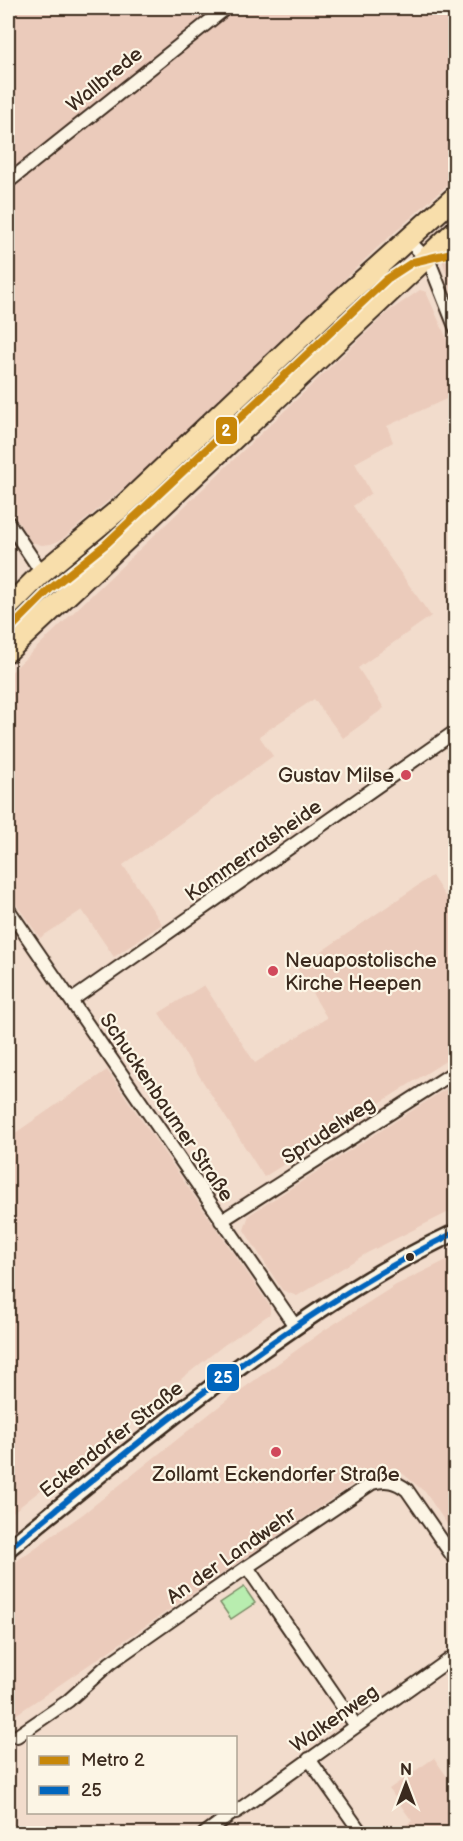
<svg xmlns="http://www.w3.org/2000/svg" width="463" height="1841" font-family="'Balsamiq Sans',sans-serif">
<rect width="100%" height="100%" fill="#f2dccc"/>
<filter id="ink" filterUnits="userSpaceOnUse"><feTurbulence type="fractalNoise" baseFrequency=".0167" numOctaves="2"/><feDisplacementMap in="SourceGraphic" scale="12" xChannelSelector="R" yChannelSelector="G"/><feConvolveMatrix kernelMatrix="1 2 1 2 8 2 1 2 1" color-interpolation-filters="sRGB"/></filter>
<g filter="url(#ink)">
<path fill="#ebcbbb" d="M 8,8 L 455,8 L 455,178 L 376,249 L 137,477 L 61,540 L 51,544 L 42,545 L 31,542 L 8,505 Z
M 455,241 L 455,305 L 443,262 L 443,253 Z
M 420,290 L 426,292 L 455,357 L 455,395 L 387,426 L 393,442 L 355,463 L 371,493 L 353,506 L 431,616 L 358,668 L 384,708 L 343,738 L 314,699 L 259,736 L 273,756 L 123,865 L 162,924 L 114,957 L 82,910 L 40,938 L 8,893 L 8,675 L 388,312 Z
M 432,876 L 455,912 L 455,1055 L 264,1177 L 159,1013 L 204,985 L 255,1063 L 327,1018 L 297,968 Z
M 107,1070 L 270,1306 L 270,1314 L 224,1345 L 8,1516 L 8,1138 Z
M 455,1083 L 455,1209 L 367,1253 L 297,1296 L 282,1290 L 244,1230 L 249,1215 Z
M 455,1256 L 455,1536 L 425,1492 L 402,1473 L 387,1469 L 374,1470 L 8,1720 L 8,1567 L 83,1514 L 227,1400 L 323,1331 L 396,1285 Z
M 434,1758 L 452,1784 L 453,1792 L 455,1797 L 455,1824 L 443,1833 L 394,1833 L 412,1821 L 389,1789 Z"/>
<path fill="#b8edaf" stroke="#7a8c66" stroke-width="1.5" d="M 244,1587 L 255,1603 L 231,1619 L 220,1603 Z"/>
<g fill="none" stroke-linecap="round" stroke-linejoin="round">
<g stroke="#3b2a1e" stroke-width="16">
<path id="minor" d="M 8,182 L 226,8
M 408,240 L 426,258 L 431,266 L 456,329
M 8,522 L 42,573
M 8,909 L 295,1326
M 72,1000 L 456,731
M 221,1221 L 456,1071
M 247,1567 L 356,1726
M 17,1736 L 68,1701 L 110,1663 L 247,1567 L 372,1483 C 386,1479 396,1481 407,1490 L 456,1561
M 309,1759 L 362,1834
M 236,1812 L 456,1655
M 204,1834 L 234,1812"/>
</g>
<g stroke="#3b2a1e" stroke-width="20">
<path id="tertiary" d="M 8,1549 C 90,1482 172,1415 258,1353 C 321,1308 385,1265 456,1232"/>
</g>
<g stroke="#3b2a1e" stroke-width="24">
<path id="primary" d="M 8,607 L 42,573 L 122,507 L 334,306 L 456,196
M 8,651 L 456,230"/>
</g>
<use href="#minor" stroke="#fcf5e5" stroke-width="12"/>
<use href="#tertiary" stroke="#fcf5e5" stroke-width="15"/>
<use href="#primary" stroke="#f8deab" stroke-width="20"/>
<g stroke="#fcf5e5" stroke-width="10">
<path id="bus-1" d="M 8,1549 C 149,1434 291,1313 456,1232"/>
</g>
<use href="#bus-1" stroke="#0065bd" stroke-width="6"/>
<g stroke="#fcf5e5" stroke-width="12">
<path id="metro-1" d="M 8,631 L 50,589 L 106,544 L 387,279 L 413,262 L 456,252"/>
</g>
<use href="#metro-1" stroke="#c88708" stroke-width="8"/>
</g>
</g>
<g fill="#d1495b" stroke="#fcf5e5" stroke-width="2">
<circle cx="406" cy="775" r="6"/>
<circle cx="273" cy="971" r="6"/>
<circle cx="276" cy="1452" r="6"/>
</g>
<circle fill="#3b2a1e" stroke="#fcf5e5" stroke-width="2" cx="410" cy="1257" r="5"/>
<g text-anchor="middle" stroke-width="4.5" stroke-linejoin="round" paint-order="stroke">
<g font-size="20" fill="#3b2a1e" stroke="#fcf5e5">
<text transform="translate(104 79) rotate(-39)" y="7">Wallbrede</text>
<text transform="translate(253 850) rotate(-35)" y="7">Kammerratsheide</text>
<text transform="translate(167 1107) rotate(56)" y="7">Schuckenbaumer Straße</text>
<text transform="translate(328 1130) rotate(-33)" y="7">Sprudelweg</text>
<text transform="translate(111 1439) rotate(-38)" y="7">Eckendorfer Straße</text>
<text transform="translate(231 1555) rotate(-35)" y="7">An der Landwehr</text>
<text transform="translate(334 1718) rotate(-35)" y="7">Walkenweg</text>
</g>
<g font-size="20" fill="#3b2a1e" stroke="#fcf5e5" text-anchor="end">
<text x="394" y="782">Gustav Milse</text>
<text x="285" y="967" text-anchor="start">Neuapostolische<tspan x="285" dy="23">Kirche Heepen</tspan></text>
<text x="276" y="1481" text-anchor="middle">Zollamt Eckendorfer Straße</text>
</g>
</g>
<g stroke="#fcf5e5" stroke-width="2">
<rect x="215" y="416" width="23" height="29" rx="6" fill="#c88708"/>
<rect x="206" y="1363" width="34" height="29" rx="6" fill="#0065bd"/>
</g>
<g font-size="16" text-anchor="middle" font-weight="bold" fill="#fff">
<text x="226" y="436">2</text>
<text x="223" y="1383">25</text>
</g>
<rect width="463" height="1841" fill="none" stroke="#fcf5e5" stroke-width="30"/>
<rect x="15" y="15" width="433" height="1811" fill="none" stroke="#3b2a1e" stroke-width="2" filter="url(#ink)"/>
<rect x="27" y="1736" width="210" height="78" fill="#fcf5e5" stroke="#afa495" stroke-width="1.5"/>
<rect x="39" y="1756" width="30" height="9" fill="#c88708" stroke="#afa495" stroke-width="1.5"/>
<text x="81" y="1766" font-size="18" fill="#3b2a1e">Metro 2</text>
<rect x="39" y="1786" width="30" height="9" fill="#0065bd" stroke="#afa495" stroke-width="1.5"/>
<text x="81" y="1796" font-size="18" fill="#3b2a1e">25</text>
<g transform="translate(406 1784)" stroke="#fcf5e5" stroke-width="4.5" paint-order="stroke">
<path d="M0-4.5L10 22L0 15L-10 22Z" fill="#3b2a1e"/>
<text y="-9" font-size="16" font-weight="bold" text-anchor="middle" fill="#3b2a1e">N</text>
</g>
</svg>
